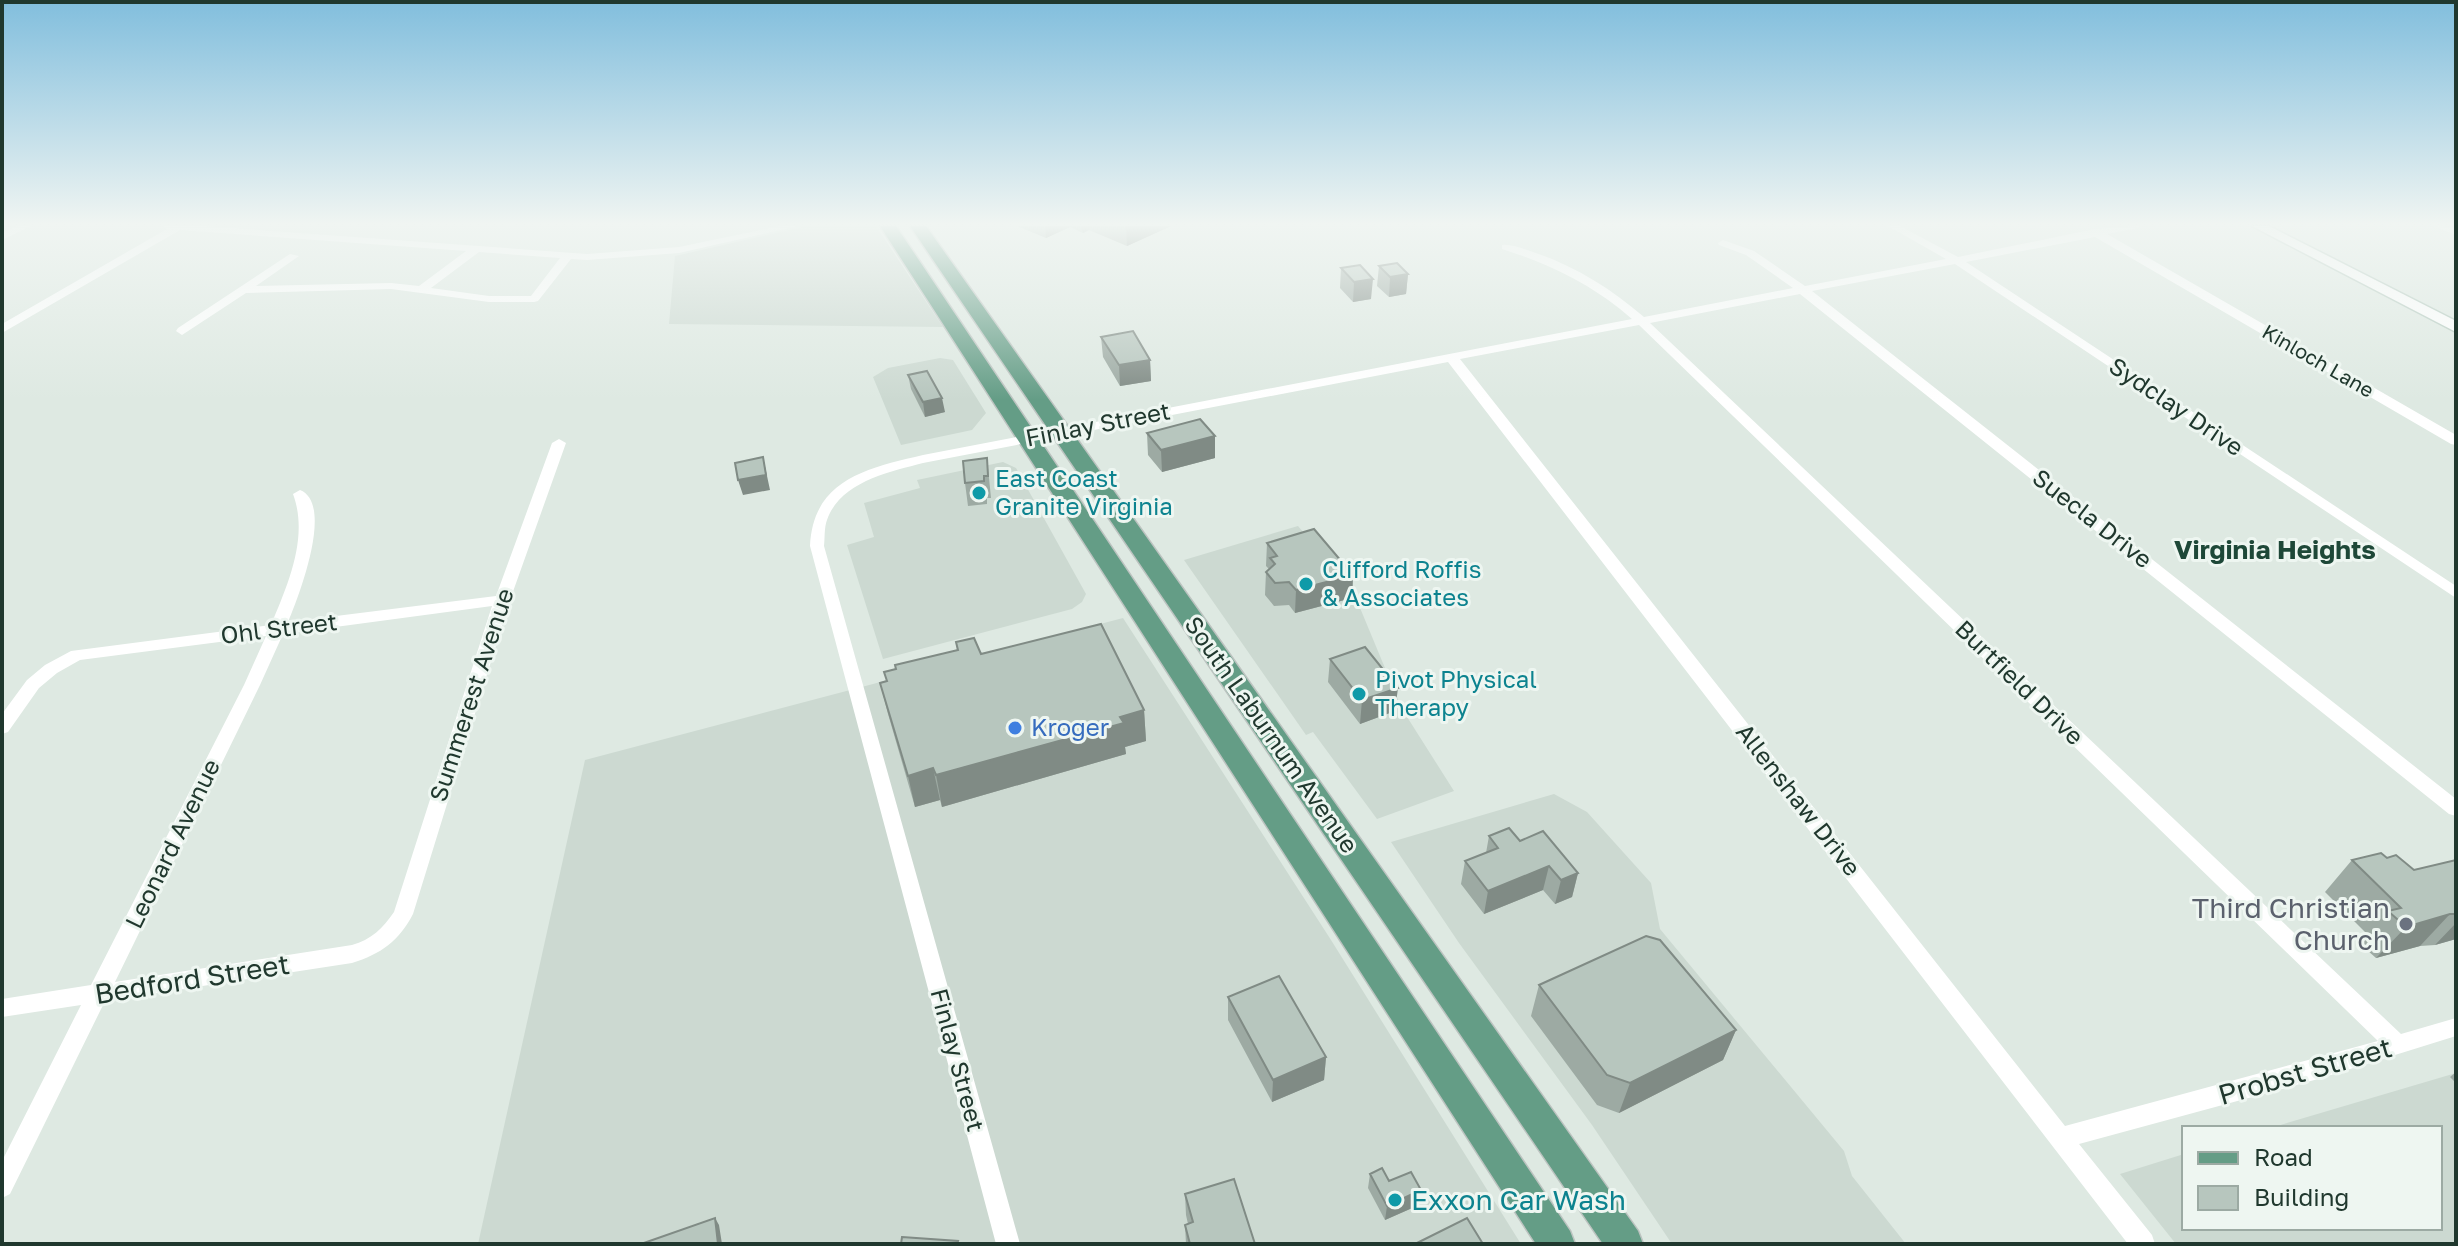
<svg xmlns="http://www.w3.org/2000/svg" width="2458" height="1246" font-family="'Golos Text',sans-serif">
<rect width="100%" height="100%" fill="#dee9e2"/>
<path fill="#ccd9d1" d="M 807,226 L 876,226 L 943,327 L 669,324 L 675,256 Z
M 940,358 L 953,360 L 986,413 L 972,430 L 901,445 L 873,377 L 888,368 Z
M 1003,462 L 1016,468 L 1086,594 L 1082,602 L 1072,609 L 883,659 L 847,545 L 874,537 L 864,503 L 920,488 L 917,480 Z
M 1298,526 L 1353,591 L 1402,709 L 1454,791 L 1377,819 L 1313,732 L 1306,735 L 1184,560 Z
M 1123,618 L 1331,940 L 1521,1244 L 478,1244 L 585,760 Z
M 1554,794 L 1587,812 L 1651,883 L 1660,929 L 1844,1151 L 1852,1176 L 1906,1244 L 1672,1244 L 1592,1125 L 1459,943 L 1391,842 Z
M 2456,1073 L 2456,1244 L 2176,1244 L 2120,1174 L 2184,1154 L 2184,1228 L 2440,1228 L 2440,1128 L 2270,1128 Z"/>
<g fill="none" stroke-linecap="round" stroke-linejoin="round">
<g stroke="#b2c8bd" stroke-width="3">
<path id="secondary" d="M 2252,226 L 2269,226 L 2456,321 L 2456,332 Z"/>
</g>
<g stroke="#bcc3c0" stroke-width="3">
<path id="primary" d="M 880,226 L 896,226 L 1570,1231 L 1575,1244 L 1536,1244 Z
M 910,226 L 926,226 L 1638,1231 L 1643,1244 L 1603,1244 Z"/>
</g>
<path fill="#fff" fill-rule="evenodd" d="M 18,226 L 31,226 L 2,240 L 2,233 Z
M 162,226 L 204,226 L 587,254 L 679,247 L 780,226 L 798,226 L 679,253 L 587,260 L 571,259 L 538,301 L 534,302 L 489,302 L 391,289 L 246,293 L 182,335 L 176,331 L 178,328 L 290,254 L 299,256 L 256,286 L 391,283 L 419,286 L 466,251 L 180,230 L 2,333 L 2,324 L 167,229 ZM 479,252 L 560,258 L 531,296 L 489,296 L 431,288 Z
M 1888,226 L 1900,226 L 1958,257 L 2095,229 L 2139,226 L 2138,228 L 2107,234 L 2456,435 L 2456,445 L 2451,444 L 2095,237 L 1966,262 L 2456,586 L 2456,598 L 1955,264 L 1812,291 L 2456,799 L 2456,816 L 2449,814 L 1800,294 L 1650,323 L 2401,1034 L 2456,1018 L 2456,1036 L 2318,1079 L 2079,1144 L 2152,1235 L 2155,1244 L 2128,1244 L 1448,362 L 923,463 C 889,472 840,482 827,520 C 824,528 825,538 824,546 L 1020,1244 L 996,1244 L 810,546 C 813,479 868,468 923,455 L 1632,319 C 1593,285 1552,265 1502,249 L 1502,245 C 1512,244 1523,249 1533,252 C 1575,266 1610,288 1644,317 L 1793,288 L 1746,255 L 1719,245 L 1718,243 L 1723,240 L 1754,251 L 1805,286 L 1946,259 ZM 1639,325 L 2378,1041 L 2065,1126 L 1460,359 Z
M 2437,226 L 2456,228 L 2456,235 L 2438,228 Z
M 559,439 L 566,443 L 510,600 L 413,914 C 399,941 381,954 352,963 L 105,1001 L 10,1194 L 2,1198 L 2,1161 L 81,1005 L 2,1017 L 2,999 L 91,985 L 244,685 L 266,636 L 80,660 L 57,673 L 39,688 L 8,732 L 2,734 L 2,714 L 27,680 L 45,665 L 71,651 L 271,625 C 288,584 309,537 293,494 L 300,490 C 335,504 298,598 288,622 L 496,596 L 552,443 ZM 492,606 L 394,912 C 383,928 371,940 352,945 L 115,982 L 260,685 L 283,634 Z"/>
<use href="#secondary" fill="#fff" fill-rule="evenodd"/>
<use href="#primary" fill="#649d86" fill-rule="evenodd"/>
</g>
<path fill="#9daaa3" d="M 1017,226 L 1171,226 L 1127,246 L 1089,230 L 1083,233 L 1070,227 L 1046,238 Z
M 1379,266 L 1408,274 L 1406,294 L 1389,297 L 1377,286 Z
M 1341,268 L 1371,299 L 1353,302 L 1340,288 Z
M 1101,337 L 1150,360 L 1151,381 L 1120,386 L 1103,357 Z
M 908,375 L 945,412 L 925,417 L 911,389 Z
M 1147,433 L 1215,436 L 1215,458 L 1162,472 L 1148,455 Z
M 987,458 L 991,498 L 987,498 L 987,504 L 968,506 L 965,483 Z
M 1267,543 L 1353,575 L 1352,598 L 1295,613 L 1289,605 L 1274,606 L 1265,595 L 1266,572 L 1269,569 L 1266,566 Z
M 956,642 L 981,654 L 1144,710 L 1146,741 L 1125,747 L 1126,754 L 942,807 L 940,800 L 915,807 L 888,714 L 880,683 L 957,650 Z
M 1330,659 L 1395,711 L 1360,724 L 1328,682 Z
M 1489,836 L 1520,841 L 1578,873 L 1572,897 L 1555,904 L 1543,890 L 1484,914 L 1461,884 L 1465,861 L 1486,853 Z
M 2387,858 L 2414,870 L 2456,860 L 2456,939 L 2435,945 L 2420,946 L 2376,958 L 2359,943 L 2367,934 L 2325,892 L 2352,860 Z
M 1539,985 L 1736,1030 L 1723,1060 L 1619,1113 L 1597,1105 L 1531,1016 Z
M 1228,997 L 1326,1057 L 1324,1080 L 1272,1102 L 1228,1020 Z
M 2456,1072 L 2456,1083 L 2450,1077 Z
M 1370,1174 L 1389,1181 L 1421,1190 L 1419,1205 L 1385,1220 L 1368,1188 Z
M 1185,1194 L 1255,1244 L 1186,1244 L 1185,1225 L 1188,1224 L 1186,1215 Z"/>
<path fill="#808b85" d="M 1045,226 L 1070,226 L 1070,227 L 1046,238 Z
M 1082,226 L 1089,226 L 1089,230 L 1083,233 Z
M 1126,226 L 1171,226 L 1127,246 Z
M 1408,274 L 1406,294 L 1389,297 L 1390,277 Z
M 1373,279 L 1371,299 L 1353,302 L 1354,282 Z
M 1150,360 L 1151,381 L 1120,386 L 1119,365 Z
M 942,398 L 945,412 L 925,417 L 923,402 Z
M 1215,436 L 1215,458 L 1162,472 L 1161,450 Z
M 763,457 L 770,490 L 743,495 L 738,480 Z
M 1353,575 L 1352,598 L 1295,613 L 1296,590 Z
M 1398,688 L 1395,711 L 1360,724 L 1362,700 Z
M 1144,710 L 1146,741 L 1125,747 L 1126,754 L 942,807 L 936,775 Z
M 933,768 L 940,800 L 915,807 L 908,776 Z
M 1549,866 L 1543,890 L 1484,914 L 1488,891 Z
M 1578,873 L 1572,897 L 1555,904 L 1561,880 Z
M 2450,914 L 2420,946 L 2376,958 L 2406,927 Z
M 2456,923 L 2456,939 L 2435,945 Z
M 1736,1030 L 1723,1060 L 1619,1113 L 1630,1083 Z
M 1326,1057 L 1324,1080 L 1272,1102 L 1273,1080 Z
M 1421,1190 L 1419,1205 L 1385,1220 L 1387,1206 Z
M 715,1218 L 719,1225 L 722,1244 L 718,1244 Z"/>
<path fill="#b7c6be" stroke="#808b85" stroke-width="2" d="M 1397,263 L 1408,274 L 1390,277 L 1379,266 Z
M 1360,265 L 1373,279 L 1354,282 L 1341,268 Z
M 1133,331 L 1150,360 L 1119,365 L 1101,337 Z
M 927,371 L 942,398 L 923,402 L 908,375 Z
M 1200,419 L 1215,436 L 1161,450 L 1147,433 Z
M 763,457 L 766,475 L 738,480 L 735,463 Z
M 987,458 L 988,476 L 984,476 L 984,481 L 965,483 L 963,461 Z
M 1314,529 L 1353,575 L 1296,590 L 1289,582 L 1275,583 L 1266,572 L 1275,564 L 1270,558 L 1277,556 L 1267,543 Z
M 1101,624 L 1144,710 L 1120,717 L 1124,723 L 936,775 L 933,768 L 908,776 L 880,683 L 887,681 L 884,672 L 896,669 L 895,665 L 958,650 L 956,642 L 974,638 L 981,654 Z
M 1365,647 L 1398,688 L 1362,700 L 1330,659 Z
M 1509,828 L 1520,841 L 1543,831 L 1578,873 L 1561,880 L 1549,866 L 1488,891 L 1465,861 L 1498,848 L 1489,836 Z
M 2381,853 L 2387,858 L 2396,855 L 2414,870 L 2456,860 L 2456,914 L 2450,914 L 2406,927 L 2388,911 L 2401,908 L 2352,860 Z
M 1646,936 L 1660,940 L 1736,1030 L 1630,1083 L 1607,1075 L 1539,985 Z
M 1279,976 L 1326,1057 L 1273,1080 L 1228,997 Z
M 1382,1168 L 1389,1181 L 1411,1172 L 1421,1190 L 1387,1206 L 1370,1174 Z
M 1234,1179 L 1255,1244 L 1190,1244 L 1185,1225 L 1193,1222 L 1185,1194 Z
M 715,1218 L 718,1244 L 641,1244 Z
M 1467,1218 L 1483,1244 L 1415,1244 Z
M 902,1237 L 958,1241 L 957,1244 L 901,1244 Z"/>
<linearGradient id="sky" x2="0" y2="1"><stop stop-color="#81bedd"/><stop offset="0.56" stop-color="#f0f5f2"/><stop offset="1" stop-color="#f0f5f2" stop-opacity="0"/></linearGradient>
<rect width="2458" height="400" fill="url(#sky)"/>
<g fill="#0f9aa8" stroke="#eef6f1" stroke-width="3">
<circle cx="979" cy="493" r="8"/>
<circle cx="1306" cy="584" r="8"/>
<circle cx="1359" cy="694" r="8"/>
<circle cx="1395" cy="1200" r="8"/>
</g>
<circle fill="#3f7fe0" stroke="#eef6f1" stroke-width="3" cx="1015" cy="728" r="8"/>
<circle fill="#6b7280" stroke="#eef6f1" stroke-width="3" cx="2406" cy="924" r="8"/>
<g text-anchor="middle" stroke-width="6" stroke-linejoin="round" paint-order="stroke">
<g font-size="20" fill="#20382e" stroke="#eef6f1">
<text transform="translate(2318 361) rotate(30)" y="7">Kinloch Lane</text>
</g>
<g font-size="24" fill="#20382e" stroke="#eef6f1">
<text transform="translate(2176 407) rotate(34)" y="8">Sydclay Drive</text>
<text transform="translate(1098 425) rotate(-11)" y="8">Finlay Street</text>
<text transform="translate(2092 519) rotate(38)" y="8">Suecla Drive</text>
<text transform="translate(279 629) rotate(-7)" y="8">Ohl Street</text>
<text transform="translate(2019 683) rotate(44)" y="8">Burtfield Drive</text>
<text transform="translate(472 695) rotate(-72)" y="8">Summerest Avenue</text>
<text transform="translate(1271 735) rotate(55)" y="8">South Laburnum Avenue</text>
<text transform="translate(1798 800) rotate(52)" y="8">Allenshaw Drive</text>
<text transform="translate(173 844) rotate(-64)" y="8">Leonard Avenue</text>
<text transform="translate(957 1060) rotate(75)" y="8">Finlay Street</text>
</g>
<g font-size="24" fill="#0d838f" stroke="#eef6f1" text-anchor="start">
<text x="995" y="487">East Coast<tspan x="995" dy="28">Granite Virginia</tspan></text>
<text x="1322" y="578">Clifford Roffis<tspan x="1322" dy="28">&amp; Associates</tspan></text>
<text x="1375" y="688">Pivot Physical<tspan x="1375" dy="28">Therapy</tspan></text>
</g>
<g font-size="24" fill="#366cbe" stroke="#eef6f1" text-anchor="start">
<text x="1031" y="736">Kroger</text>
</g>
<g font-size="26" font-weight="bold" fill="#1e4838" stroke="#eef6f1">
<text x="2275" y="559">Virginia Heights</text>
</g>
<g font-size="28" fill="#5b616d" stroke="#eef6f1" text-anchor="end">
<text x="2390" y="918">Third Christian<tspan x="2390" dy="32">Church</tspan></text>
</g>
<g font-size="28" fill="#20382e" stroke="#eef6f1">
<text transform="translate(192 979) rotate(-9)" y="10">Bedford Street</text>
<text transform="translate(2305 1071) rotate(-16)" y="10">Probst Street</text>
</g>
<g font-size="28" fill="#0d838f" stroke="#eef6f1" text-anchor="start">
<text x="1411" y="1210">Exxon Car Wash</text>
</g>
</g>
<rect width="2458" height="1246" fill="none" stroke="#20382e" stroke-width="8"/>
<rect x="2182" y="1126" width="260" height="104" fill="#eef6f1" stroke="#9caaa3" stroke-width="2"/>
<rect x="2198" y="1152" width="40" height="12" fill="#649d86" stroke="#9caaa3" stroke-width="2"/>
<text x="2254" y="1166" font-size="24" fill="#20382e">Road</text>
<rect x="2198" y="1186" width="40" height="24" fill="#b7c6be" stroke="#9caaa3" stroke-width="2"/>
<text x="2254" y="1206" font-size="24" fill="#20382e">Building</text>
</svg>
